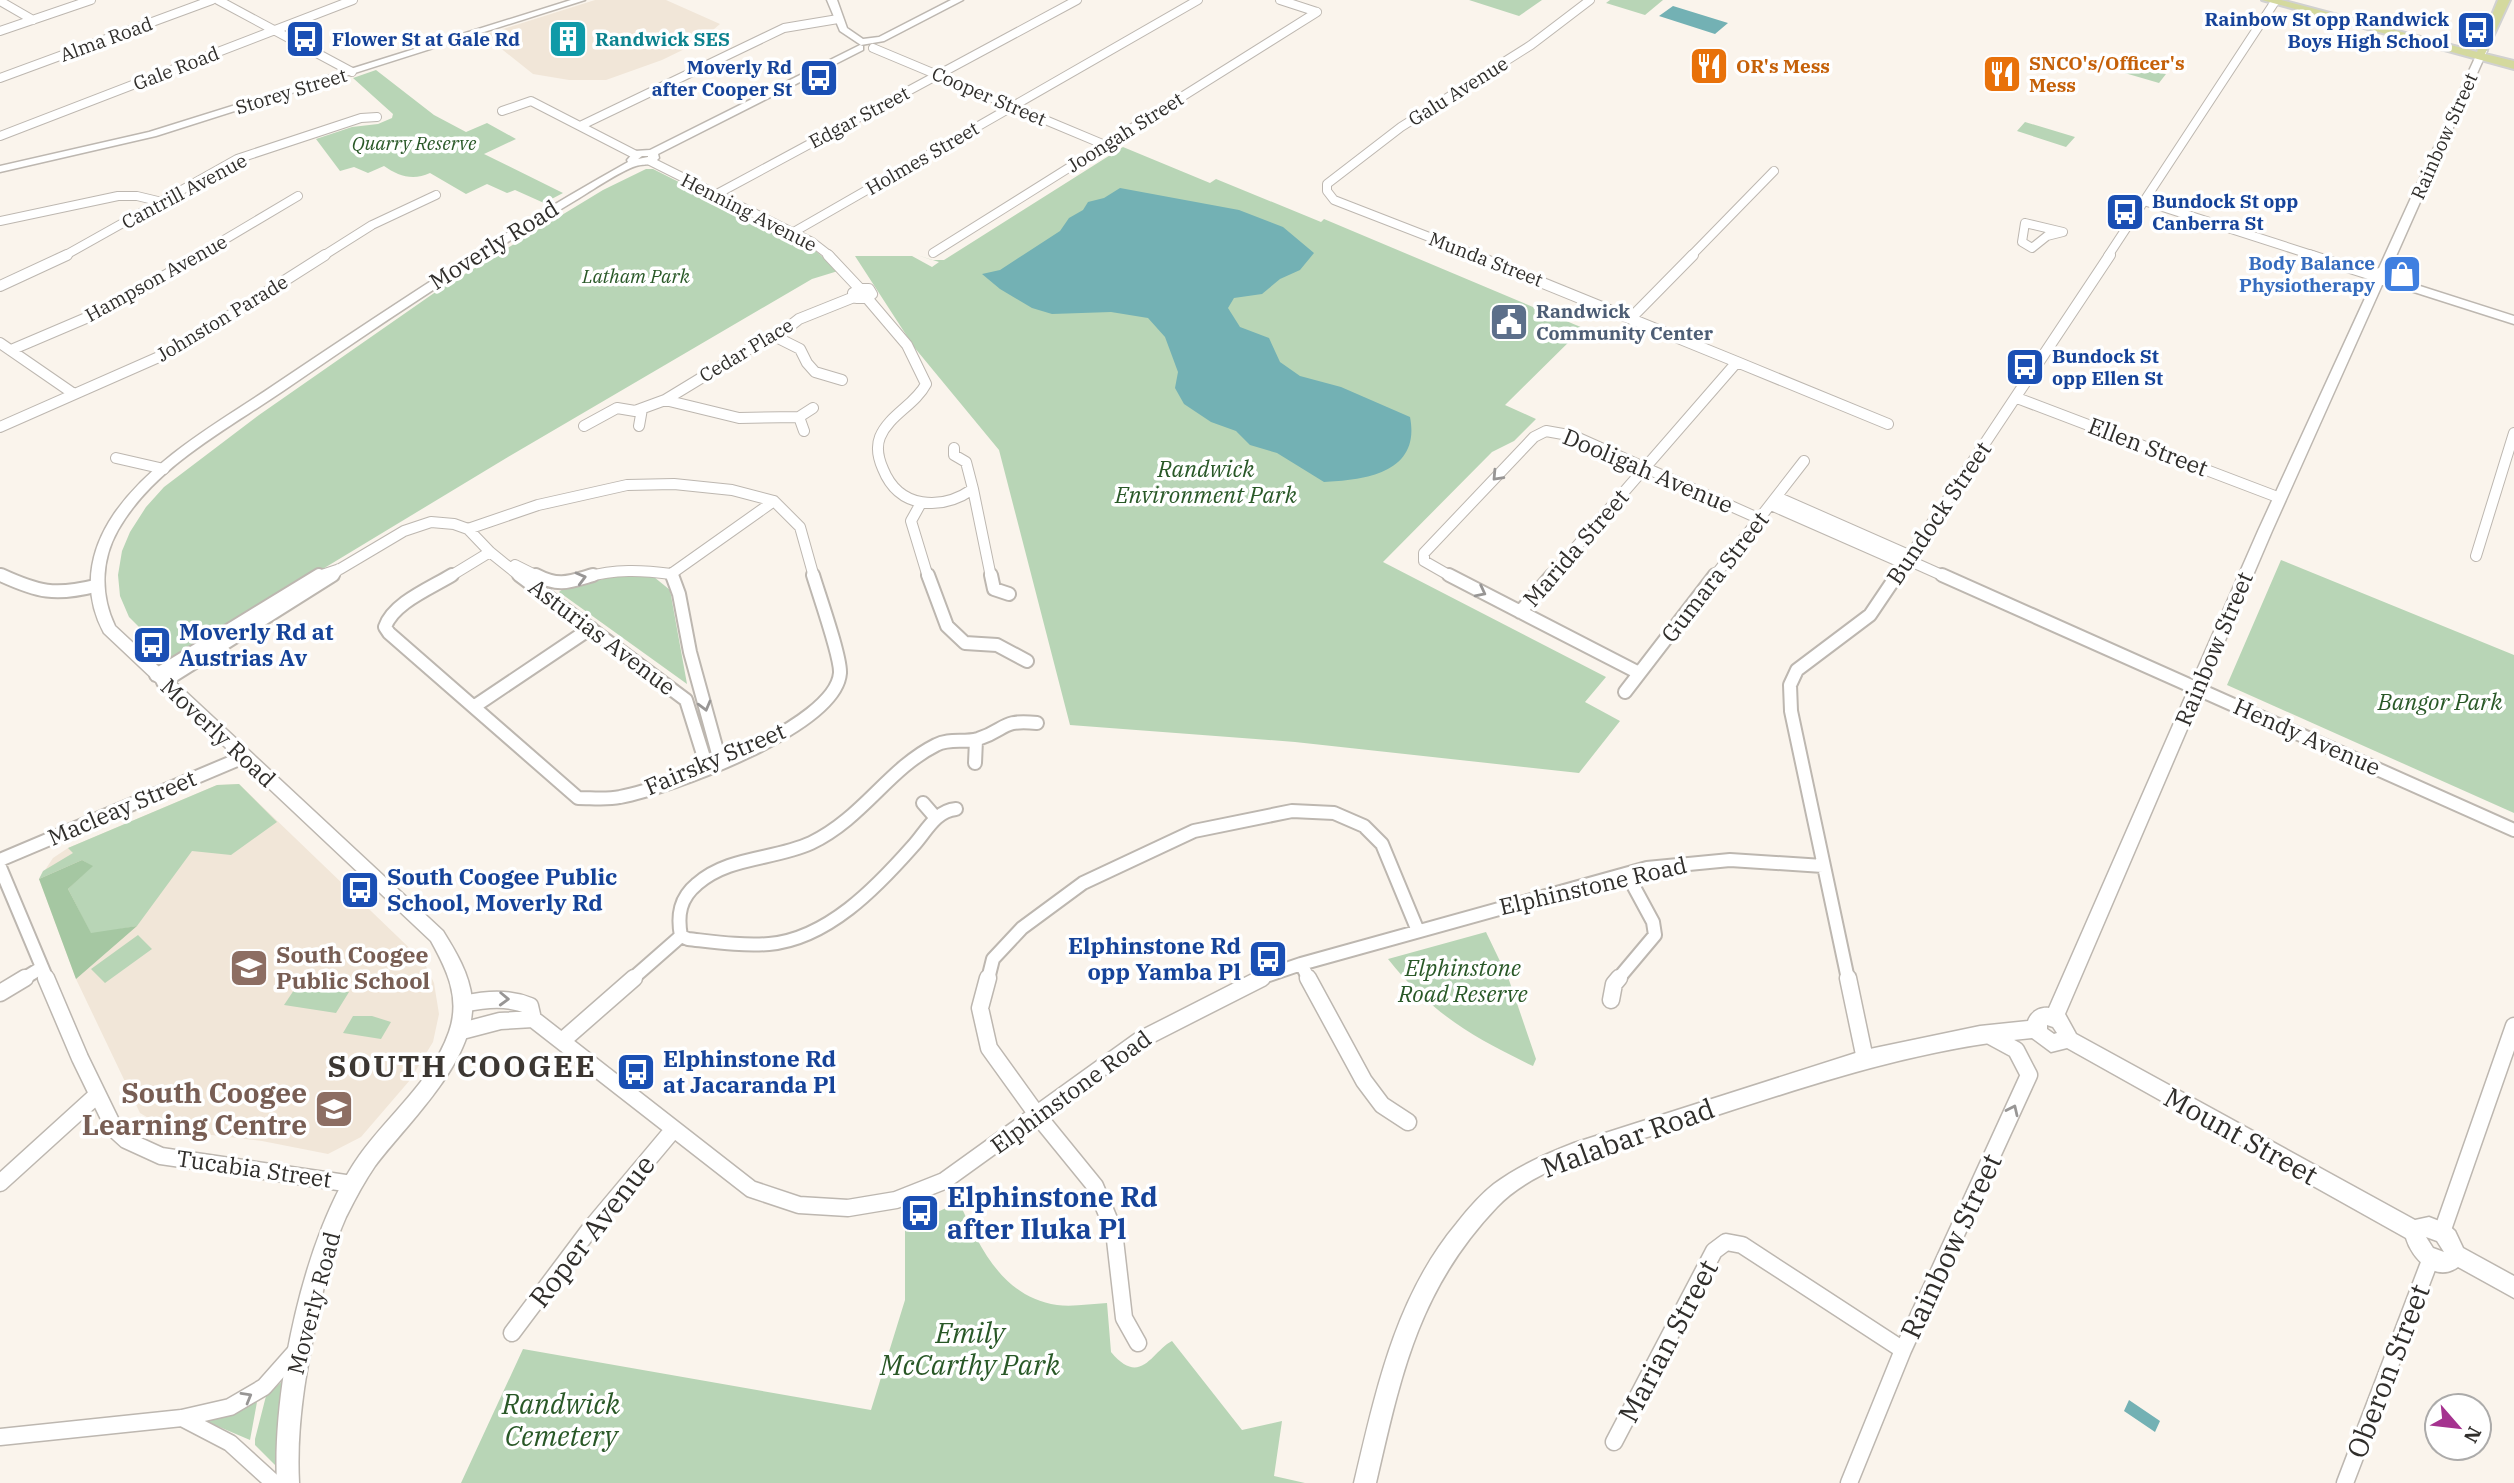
<svg xmlns="http://www.w3.org/2000/svg" width="2514" height="1483" font-family="'IBM Plex Serif',serif">
<rect width="100%" height="100%" fill="#faf4ec"/>
<path fill="#f1e6d8" d="M 595,0 L 666,0 L 720,24 L 699,42 L 662,60 L 606,80 L 569,80 L 533,74 L 484,35 Z
M 239,784 L 424,962 L 434,983 L 439,1014 L 433,1042 L 410,1080 L 361,1137 L 328,1154 L 262,1141 L 169,1130 L 140,1113 L 76,979 L 39,879 L 53,858 L 68,848 L 217,785 Z"/>
<path fill="#b8d5b6" d="M 1469,0 L 1542,0 L 1519,16 Z
M 1610,0 L 1663,0 L 1645,15 L 1606,3 Z
M 2117,61 L 2166,74 L 2159,83 L 2111,69 Z
M 376,70 L 434,115 L 466,132 L 487,123 L 516,139 L 484,154 L 563,193 L 544,203 L 515,190 L 507,193 L 487,184 L 466,194 L 430,173 C 413,181 398,176 384,166 L 368,173 L 354,167 L 340,171 L 316,139 L 352,127 L 378,124 L 392,118 L 393,114 L 353,78 Z
M 2025,122 L 2075,137 L 2066,147 L 2017,131 Z
M 1123,147 L 1210,183 L 1216,179 L 1321,222 L 1324,219 L 1583,328 L 1505,405 L 1536,419 L 1514,441 L 1492,452 L 1383,562 L 1606,677 L 1585,702 L 1620,721 L 1579,773 L 1295,742 L 1070,725 L 999,450 L 914,347 L 855,256 L 912,256 L 932,267 L 939,262 L 917,255 L 932,260 L 944,260 Z
M 646,169 L 653,169 L 816,251 L 838,271 L 812,279 L 508,457 L 172,660 L 129,617 L 120,596 L 118,575 L 122,551 L 130,532 L 146,507 L 164,487 L 259,415 L 437,291 L 603,190 Z
M 2281,560 L 2514,655 L 2514,813 L 2227,685 Z
M 625,574 L 654,577 L 670,590 L 687,684 L 559,592 L 564,588 Z
M 239,784 L 277,822 L 231,855 L 192,851 L 137,926 L 104,932 L 93,938 L 68,889 L 92,866 L 82,860 L 39,879 L 43,871 L 73,853 L 68,848 L 217,785 Z
M 1486,932 L 1509,980 L 1536,1059 L 1533,1066 C 1472,1037 1430,1012 1388,959 Z
M 138,935 L 152,949 L 105,983 L 91,969 Z
M 298,984 L 349,992 L 336,1013 L 284,1005 Z
M 353,1016 L 372,1016 L 391,1022 L 381,1039 L 343,1033 Z
M 959,1202 C 979,1246 1002,1297 1057,1305 C 1072,1307 1091,1304 1107,1303 L 1111,1352 C 1141,1388 1152,1351 1172,1341 L 1242,1430 L 1282,1421 L 1274,1476 L 1305,1483 L 461,1483 L 523,1349 L 871,1410 L 905,1300 L 905,1227 Z
M 286,1378 L 279,1420 L 278,1468 L 255,1445 L 255,1439 L 266,1396 Z
M 257,1402 L 250,1440 L 203,1420 Z"/>
<path fill="#a5c7a2" d="M 82,860 L 93,866 L 68,889 L 91,933 L 137,926 L 76,979 L 39,879 Z"/>
<path fill="#73b1b4" d="M 1673,6 L 1728,23 L 1715,34 L 1659,16 Z
M 1120,188 L 1239,210 L 1283,227 L 1314,253 L 1300,270 L 1280,279 L 1262,294 L 1234,298 L 1228,308 L 1240,327 L 1269,338 L 1280,362 L 1300,376 L 1341,387 L 1410,417 C 1421,473 1365,480 1324,482 L 1277,453 L 1250,445 L 1236,431 L 1211,422 L 1184,404 L 1175,388 L 1178,372 L 1165,337 L 1148,318 L 1111,312 L 1052,314 L 1032,308 L 1000,289 L 982,274 L 1000,270 L 1060,231 L 1069,218 L 1083,210 L 1088,202 L 1104,198 Z
M 2129,1400 L 2160,1421 L 2155,1432 L 2124,1411 Z"/>
<g fill="none" stroke-linecap="round" stroke-linejoin="round">
<g stroke="#bdb7b0" stroke-width="10">
<path id="minor-far3" d="M 218,0 L 352,72
M 1280,0 L 1317,12
M 0,1 L 33,20
M 0,31 L 91,0
M 873,48 L 1105,145
M 0,78 L 212,0
M 502,111 L 531,101 L 636,155
M 580,126 L 784,28 L 838,19
M 0,136 L 353,0
M 650,161 L 812,242 L 830,256
M 715,195 L 1077,0
M 2144,201 L 2315,256
M 0,221 L 118,196 L 137,196 L 162,202
M 2025,223 L 2063,232 L 2047,236 L 2032,248 L 2022,242 Z
M 792,233 L 1198,0
M 933,253 L 1317,12
M 64,256 L 237,159 L 361,118 L 377,117
M 197,256 L 298,196
M 323,256 L 372,225 L 436,195
M 1478,256 L 1334,200 L 1327,191 L 1327,184 L 1401,127 L 1531,45 L 1590,0
M 1691,256 L 1774,171
M 2108,256 L 2276,0"/>
</g>
<g stroke="#bdb7b0" stroke-width="12">
<path id="minor-far2" d="M 828,255 L 860,289
M 1474,255 L 1737,362 L 1550,577
M 2309,255 L 2369,274
M 0,286 L 67,255
M 860,289 L 869,289 L 872,294 L 867,298 L 856,298 L 853,293 Z
M 867,298 L 907,345 L 926,384 C 915,405 889,415 880,437 C 876,447 879,460 883,469 C 899,509 941,511 973,489 L 966,462 L 954,455 L 954,448
M 1631,318 L 1693,255
M 776,337 L 800,349 L 807,363 L 815,372 L 842,380
M 0,343 L 74,394
M 11,350 L 112,307 L 200,255
M 1737,362 L 1888,424
M 2017,398 L 2280,498
M 665,400 L 739,418 L 799,417 L 804,431
M 799,417 L 813,408
M 584,426 L 617,408 L 635,411 L 665,400 L 762,341 L 776,337 L 799,319 L 854,297
M 639,426 L 642,409
M 0,427 L 177,349 L 325,255
M 116,458 L 164,469
M 973,489 L 991,577
M 1777,497 L 1911,556
M 921,503 L 911,521 L 928,577
M 1771,505 L 1905,564
M 468,529 L 538,505 L 627,485 L 674,484 L 732,490 L 774,501 L 800,527 L 814,577
M 2476,556 L 2514,433
M 1908,560 L 1946,577
M 515,565 L 539,577
M 671,574 L 774,501
M 0,575 L 4,577
M 316,577 L 340,569 L 404,531 L 431,522 L 454,524 L 468,529 L 490,552 L 521,577
M 331,577 L 339,569
M 449,577 L 490,552
M 586,577 C 615,569 642,570 671,574 L 672,577
M 1452,577 L 1424,561 L 1424,553 L 1534,437 L 1546,431 L 1574,436 L 1760,519
M 1714,577 L 1804,461
M 1896,577 L 2110,255"/>
</g>
<g stroke="#bdb7b0" stroke-width="16">
<path id="minor-far1" d="M 1,575 C 38,592 55,596 95,586
M 452,575 C 431,588 393,603 385,627 L 389,633 L 578,798 C 592,798 606,800 620,797 C 668,788 836,727 840,673 C 841,657 819,595 813,575
M 519,575 L 686,700 L 707,767
M 536,575 C 559,587 569,582 593,575
M 672,575 L 679,594 L 690,652 L 720,761
M 928,575 L 947,626 L 965,643 L 997,645 L 1027,661
M 991,575 L 994,589 L 1009,594
M 1449,575 L 1639,673
M 1942,575 L 2514,830
M 1520,612 L 1552,575
M 156,675 L 319,575
M 163,682 L 333,575
M 1625,692 L 1715,575
M 475,706 L 591,628
M 975,763 L 976,740
M 923,803 L 936,818
M 0,860 L 244,757
M 0,867 L 47,979
M 681,936 L 688,939 C 715,942 742,946 769,944 C 827,939 876,888 913,846 C 926,832 935,811 956,809
M 1301,964 L 1309,979
M 23,979 L 41,968
M 632,979 L 681,936 C 677,915 680,898 697,884 C 729,856 774,860 811,843 C 863,818 888,769 936,745 C 949,738 964,743 978,739 C 1007,730 1000,719 1037,723
M 988,979 L 993,959 L 1022,928 L 1083,883 L 1194,831 L 1292,811 L 1334,813 L 1364,826 L 1382,844 L 1418,931
M 1257,979 L 1301,964 L 1647,868 L 1730,860 L 1823,866
M 1618,979 L 1655,935 L 1653,922 L 1627,874
M 1848,979 L 1791,711 L 1790,685 L 1797,670 L 1870,615 L 1897,575"/>
</g>
<g stroke="#bdb7b0" stroke-width="19">
<path id="minor" d="M 46,978 L 80,1058 L 115,1130 L 126,1140 L 161,1156 L 352,1184
M 988,978 L 980,1008 L 989,1048 L 1038,1116 L 1095,1186 L 1114,1231 L 1124,1318 L 1138,1343
M 1308,978 L 1364,1081 L 1382,1105 L 1408,1122
M 1848,978 L 1865,1059
M 0,993 L 25,978
M 1611,1000 L 1614,984 L 1619,978
M 463,1004 C 487,999 507,997 530,1006 L 533,1019
M 458,1032 L 500,1021 L 533,1019 L 751,1189 L 799,1205 L 848,1208 L 896,1200 L 944,1181 L 1140,1040 L 1262,978
M 562,1041 L 634,978
M 0,1183 L 97,1095
M 2442,1232 L 2514,1026
M 512,1333 L 590,1229 L 673,1130
M 182,1418 L 230,1443 L 274,1483
M 0,1437 L 182,1418 L 230,1407 L 264,1387 L 295,1352
M 1614,1442 L 1714,1251 L 1726,1242 L 1742,1245 L 1903,1350
M 1849,1483 L 1903,1350 L 2029,1075 L 2016,1050 L 1992,1037
M 2345,1483 L 2431,1258"/>
</g>
<g stroke="#bdb7b0" stroke-width="3">
<path id="tertiary" d="M 571,0 L 585,0 L 156,136 L 0,172 L 0,166 L 149,132 Z
M 827,0 L 837,0 L 847,28 L 863,39 L 879,37 L 951,0 L 963,0 L 884,41 L 861,45 L 840,31 Z
M 860,45 L 863,46 L 863,50 L 658,154 L 659,158 C 651,167 646,163 636,166 C 620,171 591,191 576,200 C 476,260 379,325 283,391 C 226,430 154,467 118,530 C 101,560 100,594 115,626 L 443,931 C 456,952 469,973 472,999 C 477,1060 409,1121 375,1166 C 364,1182 355,1199 346,1217 C 332,1248 325,1281 318,1314 C 306,1370 296,1425 299,1483 L 277,1483 C 272,1389 304,1234 359,1156 C 388,1115 432,1081 449,1032 C 461,998 447,970 431,941 L 104,633 C 82,592 89,551 114,514 C 154,457 218,423 274,385 C 390,307 506,230 628,162 L 627,160 L 635,151 L 650,150 ZM 642,156 L 648,156 L 648,157 L 638,159 Z
M 2479,49 L 2487,51 L 2389,272 L 2396,275 L 2398,279 L 2514,316 L 2514,324 L 2392,285 L 2382,285 L 2272,531 L 2065,1014 L 2076,1034 L 2415,1220 L 2429,1217 L 2447,1224 L 2455,1231 L 2463,1248 L 2514,1276 L 2514,1298 L 2458,1267 C 2436,1283 2412,1259 2406,1238 L 2067,1048 L 2051,1052 L 2032,1038 C 1910,1049 1796,1090 1680,1127 C 1622,1146 1540,1162 1497,1207 C 1418,1290 1401,1375 1376,1483 L 1354,1483 C 1376,1391 1395,1297 1457,1223 C 1468,1209 1480,1195 1494,1184 C 1518,1166 1546,1154 1574,1143 L 1865,1050 L 1980,1026 L 2028,1021 C 2031,1012 2039,1007 2049,1008 L 2258,531 L 2372,283 L 2363,274 L 2379,268 ZM 2047,1025 L 2053,1027 L 2057,1033 L 2054,1034 L 2047,1029 ZM 2426,1237 L 2437,1241 L 2444,1252 L 2433,1248 Z"/>
</g>
<g stroke="#d1d1d0" stroke-width="4">
<path id="primary" d="M 2262,0 L 2281,0 L 2477,52 L 2498,0 L 2510,0 L 2485,54 L 2514,61 L 2514,69 Z"/>
</g>
<use href="#minor-far3" stroke="#fff" stroke-width="8"/>
<use href="#minor-far2" stroke="#fff" stroke-width="10"/>
<use href="#minor-far1" stroke="#fff" stroke-width="12"/>
<use href="#minor" stroke="#fff" stroke-width="16"/>
<use href="#tertiary" fill="#fff" fill-rule="evenodd"/>
<use href="#primary" fill="#d4d99e" fill-rule="evenodd"/>
</g>
<defs><path id="oneway-chevron" d="M-2-3.5L2.5 0L-2 3.5" fill="none" stroke-width="1.6" stroke-linecap="round" stroke-linejoin="round" transform="scale(1.75)"/></defs>
<g stroke="#989695">
<use href="#oneway-chevron" transform="translate(1497 476) rotate(133)"/>
<use href="#oneway-chevron" transform="translate(581 578) rotate(-15)"/>
<use href="#oneway-chevron" transform="translate(1481 592) rotate(27)"/>
<use href="#oneway-chevron" transform="translate(705 706) rotate(75)"/>
<use href="#oneway-chevron" transform="translate(504 999) rotate(2)"/>
<use href="#oneway-chevron" transform="translate(2013 1110) rotate(-65)"/>
<use href="#oneway-chevron" transform="translate(247 1397) rotate(-30)"/>
</g>
<defs>
<g id="bus-square" transform="scale(2.0125)"><rect x="-9" y="-9" width="18" height="18" rx="4" fill="#1a4fb4" stroke="#fff"/><path d="M-5-6H5V4H4V6H2V4H-2V6H-4V4H-5ZM-3.5-4V0h7V-4ZM-3.5 1.2v1.5H-2V1.2ZM2 1.2v1.5H3.5V1.2Z" fill="#fff"/></g>
<g id="building-square" transform="scale(2.0125)"><rect x="-9" y="-9" width="18" height="18" rx="4" fill="#0f9aa8" stroke="#fff"/><path d="M-4-6H4V6H1V3H-1V6H-4ZM-2.5-4.3h1.7v1.8h-1.7ZM.8-4.3h1.7v1.8H.8ZM-2.5-1h1.7V.8h-1.7ZM.8-1h1.7V.8H.8Z" fill="#fff"/></g>
<g id="restaurant-square" transform="scale(2.0125)"><rect x="-9" y="-9" width="18" height="18" rx="4" fill="#e8710a" stroke="#fff"/><path d="M-5-6h1v4h1v-4h1v4h1v-4h1v5L-1.5 .5V6h-2V.5L-5-1ZM5-6V6H3V1.5H1.5Q1.5-4 5-6Z" fill="#fff"/></g>
<g id="shop-square" transform="scale(2.0125)"><rect x="-9" y="-9" width="18" height="18" rx="4" fill="#3f7fe0" stroke="#fff"/><path d="M-5-2.5h2.3a2.7 3.5 0 0 1 5.4 0H5L5.5 6h-11ZM-1.5-2.5h3a1.5 2.3 0 0 0-3 0Z" fill="#fff"/></g>
<g id="civic-square" transform="scale(2.0125)"><rect x="-9" y="-9" width="18" height="18" rx="4" fill="#5c6f8a" stroke="#fff"/><path d="M-.6-6.5H3V-4.5H.6V-3L4-1V1h2V6H-6V1h2V-1L-.6-3ZM-1.2 2.5V6h2.4V2.5Z" fill="#fff"/></g>
<g id="school-square" transform="scale(2.0125)"><rect x="-9" y="-9" width="18" height="18" rx="4" fill="#8d6e63" stroke="#fff"/><path d="M0-5L7-2L0 1L-7-2ZM-4 1L0 2.5L4 1V4Q0 6-4 4Z" fill="#fff"/></g>
</defs>
<g fill-rule="evenodd">
<use href="#bus-square" x="2476" y="30"/>
<use href="#bus-square" x="305" y="39"/>
<use href="#building-square" x="568" y="39"/>
<use href="#restaurant-square" x="1709" y="66"/>
<use href="#restaurant-square" x="2002" y="74"/>
<use href="#bus-square" x="819" y="78"/>
<use href="#bus-square" x="2125" y="212"/>
<use href="#shop-square" x="2402" y="274"/>
<use href="#civic-square" x="1509" y="322"/>
<use href="#bus-square" x="2025" y="367"/>
<use href="#bus-square" x="152" y="645"/>
<use href="#bus-square" x="360" y="890"/>
<use href="#bus-square" x="1268" y="959"/>
<use href="#school-square" x="249" y="968"/>
<use href="#bus-square" x="636" y="1072"/>
<use href="#school-square" x="334" y="1109"/>
<use href="#bus-square" x="920" y="1213"/>
</g>
<g text-anchor="middle" stroke-width="7" stroke-linejoin="round" paint-order="stroke">
<g font-size="19" font-weight="bold" fill="#164399" stroke="#fff" text-anchor="start">
<text x="2449" y="26" text-anchor="end">Rainbow St opp Randwick<tspan x="2449" dy="22">Boys High School</tspan></text>
<text x="332" y="46">Flower St at Gale Rd</text>
<text x="792" y="74" text-anchor="end">Moverly Rd<tspan x="792" dy="22">after Cooper St</tspan></text>
<text x="2152" y="208">Bundock St opp<tspan x="2152" dy="22">Canberra St</tspan></text>
<text x="2052" y="363">Bundock St<tspan x="2052" dy="22">opp Ellen St</tspan></text>
</g>
<g font-size="19" fill="#302e2b" stroke="#fff">
<text transform="translate(106 39) rotate(-20)" y="7">Alma Road</text>
<text transform="translate(176 68) rotate(-21)" y="7">Gale Road</text>
<text transform="translate(291 91) rotate(-17)" y="7">Storey Street</text>
<text transform="translate(1458 91) rotate(-32)" y="7">Galu Avenue</text>
<text transform="translate(989 96) rotate(23)" y="7">Cooper Street</text>
<text transform="translate(859 117) rotate(-28)" y="7">Edgar Street</text>
<text transform="translate(1125 132) rotate(-32)" y="7">Joongah Street</text>
<text transform="translate(2444 136) rotate(-66)" y="7">Rainbow Street</text>
<text transform="translate(922 158) rotate(-30)" y="7">Holmes Street</text>
<text transform="translate(184 191) rotate(-28)" y="7">Cantrill Avenue</text>
<text transform="translate(749 212) rotate(27)" y="7">Henning Avenue</text>
<text transform="translate(1486 259) rotate(21)" y="7">Munda Street</text>
<text transform="translate(156 278) rotate(-29)" y="7">Hampson Avenue</text>
<text transform="translate(222 318) rotate(-31)" y="7">Johnston Parade</text>
<text transform="translate(746 350) rotate(-31)" y="7">Cedar Place</text>
</g>
<g font-size="19" font-weight="bold" fill="#0d838f" stroke="#fff" text-anchor="start">
<text x="595" y="46">Randwick SES</text>
</g>
<g font-size="19" font-weight="bold" fill="#c56008" stroke="#fff" text-anchor="start">
<text x="2029" y="70">SNCO's/Officer's<tspan x="2029" dy="22">Mess</tspan></text>
<text x="1736" y="73">OR's Mess</text>
</g>
<g font-size="19" font-style="italic" fill="#295827" stroke="#fff">
<text x="414" y="150">Quarry Reserve</text>
<text x="636" y="283">Latham Park</text>
</g>
<g font-size="19" font-weight="bold" fill="#366cbe" stroke="#fff" text-anchor="end">
<text x="2375" y="270">Body Balance<tspan x="2375" dy="22">Physiotherapy</tspan></text>
</g>
<g font-size="19" font-weight="bold" fill="#4e5e75" stroke="#fff" text-anchor="start">
<text x="1536" y="318">Randwick<tspan x="1536" dy="22">Community Center</tspan></text>
</g>
<g font-size="23" fill="#302e2b" stroke="#fff">
<text transform="translate(494 245) rotate(-32)" y="8">Moverly Road</text>
<text transform="translate(2148 447) rotate(21)" y="8">Ellen Street</text>
<text transform="translate(1648 471) rotate(23)" y="8">Dooligah Avenue</text>
<text transform="translate(1939 513) rotate(-56)" y="8">Bundock Street</text>
<text transform="translate(1576 548) rotate(-49)" y="8">Marida Street</text>
<text transform="translate(1715 577) rotate(-52)" y="8">Gumara Street</text>
<text transform="translate(602 637) rotate(37)" y="8">Asturias Avenue</text>
<text transform="translate(2214 649) rotate(-67)" y="8">Rainbow Street</text>
<text transform="translate(218 733) rotate(43)" y="8">Moverly Road</text>
<text transform="translate(2307 737) rotate(24)" y="8">Hendy Avenue</text>
<text transform="translate(715 759) rotate(-23)" y="8">Fairsky Street</text>
<text transform="translate(122 808) rotate(-23)" y="8">Macleay Street</text>
<text transform="translate(1593 886) rotate(-13)" y="8">Elphinstone Road</text>
<text transform="translate(1071 1092) rotate(-36)" y="8">Elphinstone Road</text>
<text transform="translate(254 1169) rotate(8)" y="8">Tucabia Street</text>
<text transform="translate(314 1303) rotate(-75)" y="8">Moverly Road</text>
</g>
<g font-size="23" font-style="italic" fill="#295827" stroke="#fff">
<text x="1206" y="477">Randwick<tspan x="1206" dy="26">Environment Park</tspan></text>
<text x="2440" y="710">Bangor Park</text>
<text x="1463" y="976">Elphinstone<tspan x="1463" dy="26">Road Reserve</tspan></text>
</g>
<g font-size="23" font-weight="bold" fill="#164399" stroke="#fff" text-anchor="start">
<text x="179" y="640">Moverly Rd at<tspan x="179" dy="26">Austrias Av</tspan></text>
<text x="387" y="885">South Coogee Public<tspan x="387" dy="26">School, Moverly Rd</tspan></text>
<text x="1241" y="954" text-anchor="end">Elphinstone Rd<tspan x="1241" dy="26">opp Yamba Pl</tspan></text>
<text x="663" y="1067">Elphinstone Rd<tspan x="663" dy="26">at Jacaranda Pl</tspan></text>
</g>
<g font-size="23" font-weight="bold" fill="#785e54" stroke="#fff" text-anchor="start">
<text x="276" y="963">South Coogee<tspan x="276" dy="26">Public School</tspan></text>
</g>
<g font-size="28" font-weight="bold" fill="#785e54" stroke="#fff" text-anchor="end">
<text x="307" y="1103">South Coogee<tspan x="307" dy="32">Learning Centre</tspan></text>
</g>
<g font-size="28" fill="#302e2b" stroke="#fff">
<text transform="translate(2241 1136) rotate(29)" y="10">Mount Street</text>
<text transform="translate(1628 1138) rotate(-20)" y="10">Malabar Road</text>
<text transform="translate(592 1231) rotate(-52)" y="10">Roper Avenue</text>
<text transform="translate(1951 1246) rotate(-65)" y="10">Rainbow Street</text>
<text transform="translate(1668 1341) rotate(-62)" y="10">Marian Street</text>
<text transform="translate(2388 1371) rotate(-69)" y="10">Oberon Street</text>
</g>
<g font-size="28" font-weight="bold" fill="#164399" stroke="#fff" text-anchor="start">
<text x="947" y="1207">Elphinstone Rd<tspan x="947" dy="32">after Iluka Pl</tspan></text>
</g>
<g font-size="28" font-style="italic" fill="#295827" stroke="#fff">
<text x="970" y="1343">Emily<tspan x="970" dy="32">McCarthy Park</tspan></text>
<text x="561" y="1414">Randwick<tspan x="561" dy="32">Cemetery</tspan></text>
</g>
<g font-size="30" font-weight="bold" letter-spacing="2" fill="#3c3732" stroke="#fff">
<text x="462" y="1077">SOUTH COOGEE</text>
</g>
</g>
<g transform="translate(2458 1427) rotate(118)"><circle r="33" fill="#ffffff" stroke="#acabaa" stroke-width="2"/>
<path d="M0-5L12 26L0 18L-12 26Z" fill="#a5338f"/>
<text y="-10" font-size="19" font-weight="bold" text-anchor="middle" fill="#302e2b">N</text>
</g>
</svg>
